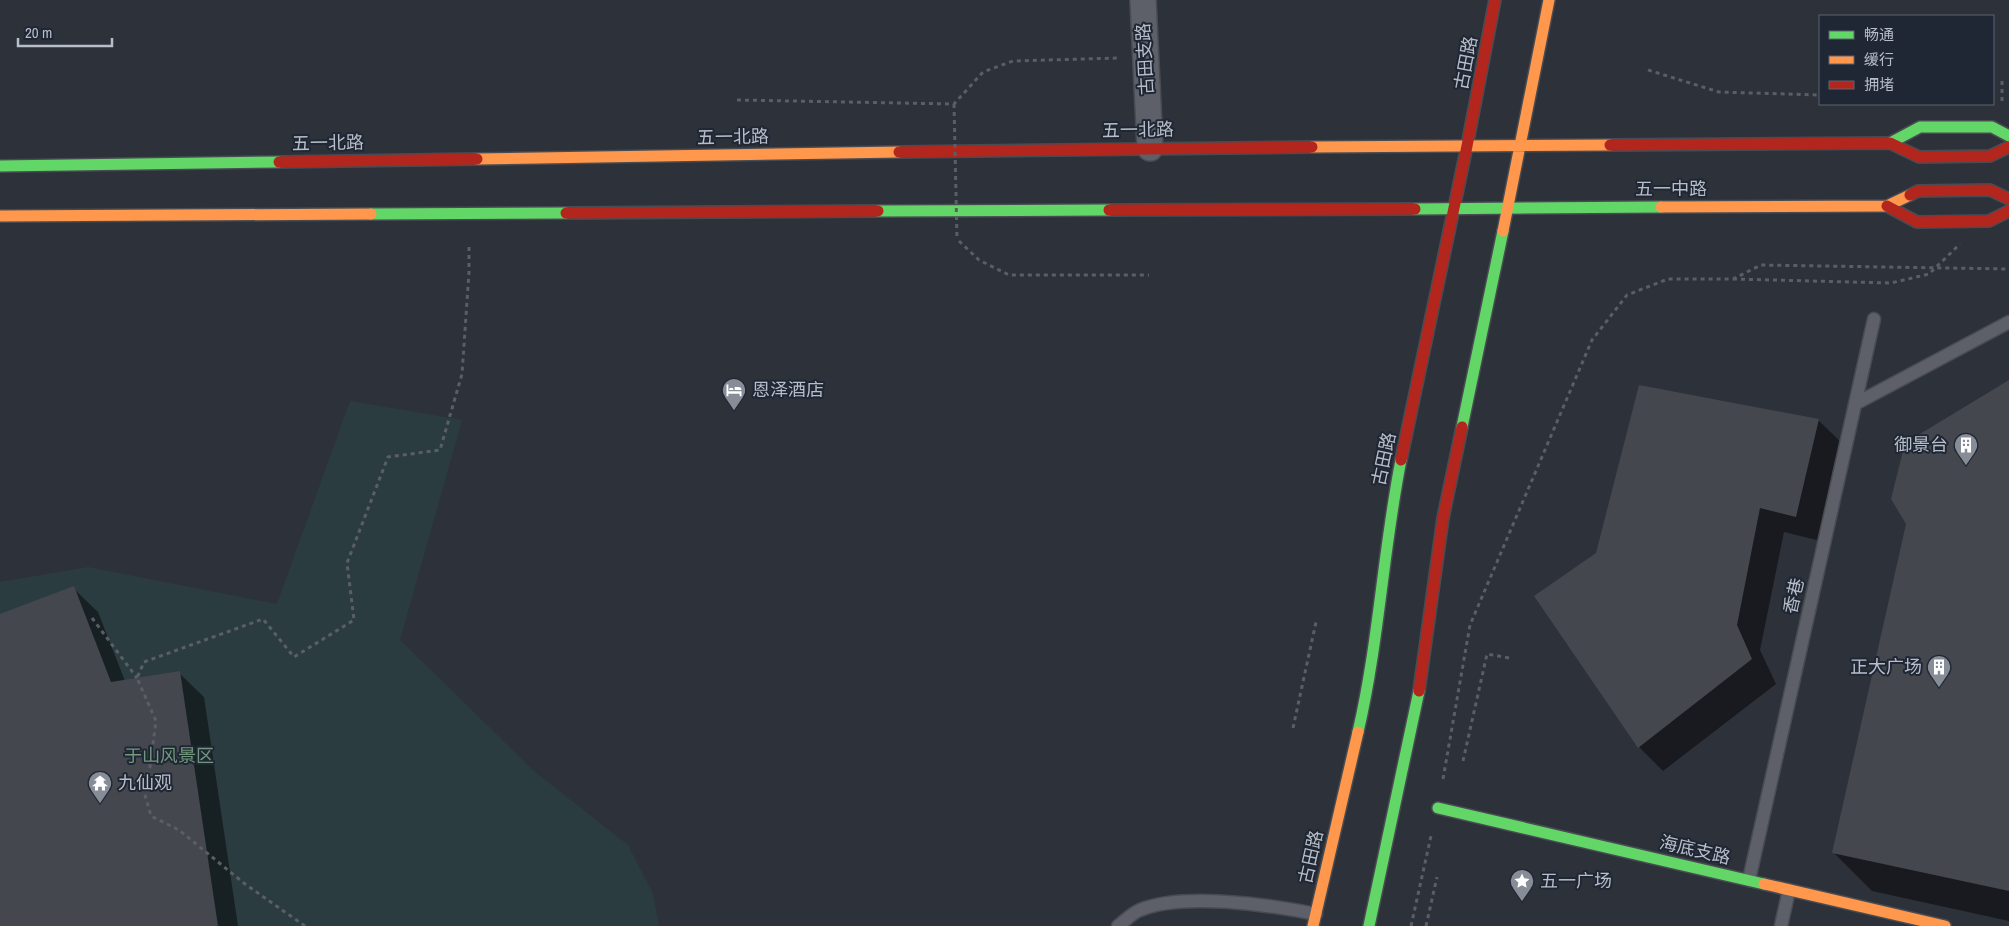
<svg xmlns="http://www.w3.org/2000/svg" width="2009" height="926" font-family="'Archivo Narrow','Noto Sans SC',sans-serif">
<rect width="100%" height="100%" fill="#2d313a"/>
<path fill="#2b3c40" d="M 350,401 L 462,420 L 400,640 L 535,772 L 628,845 L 653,894 L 659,926 L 0,926 L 0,582 L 88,567 L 277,604 Z"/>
<path fill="#0007" d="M 2009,381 L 2009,921 L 1872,891 L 1833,852 Z
M 1818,420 L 1843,444 L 1821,541 L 1784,532 L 1760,650 L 1776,684 L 1663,771 L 1639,747 L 1536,596 Z
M 73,588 L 98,612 L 125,681 L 179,673 L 204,697 L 238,926 L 0,926 L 0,615 Z"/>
<path fill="#44474e" d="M 2009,380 L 2009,891 L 1832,853 L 1906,524 L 1891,499 L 1905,443 Z
M 1639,385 L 1819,419 L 1796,517 L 1760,508 L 1737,625 L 1752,659 L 1638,748 L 1534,596 L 1596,553 Z
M 74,586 L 111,682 L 180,671 L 218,926 L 0,926 L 0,614 Z"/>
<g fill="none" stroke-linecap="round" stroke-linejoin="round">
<g stroke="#484c52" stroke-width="15">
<path id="lane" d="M 1855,404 L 2009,322
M 1749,880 L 1874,319
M 1118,926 C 1125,921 1132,913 1140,910 C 1183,892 1270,905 1316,914
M 1781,926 L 1789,890"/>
</g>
<g stroke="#484c52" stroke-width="28">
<path id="street" d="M 1143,0 L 1150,148"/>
</g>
<g stroke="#484c52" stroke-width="14">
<path id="fast" d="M 1890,143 L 1920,127 L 1992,127 L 2009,136
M 0,166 L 279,162
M 1415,209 L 1661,207
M 878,211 L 1109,210
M 371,214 L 566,213
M 1462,427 L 1503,231
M 1358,732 C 1379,642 1383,550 1401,460
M 1438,808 L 1764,884
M 1369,926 L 1419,691"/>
</g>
<g stroke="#484c52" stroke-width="14">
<path id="slow" d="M 1312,147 L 1610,145
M 477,159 L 899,152
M 1661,207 L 1887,206 L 1910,195
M 0,216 L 371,214
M 1503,231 L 1549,0
M 1764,884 L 1945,926
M 1313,926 L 1358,732"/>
</g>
<g stroke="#484c52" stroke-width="14">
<path id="jam" d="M 1610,145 L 1890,143 L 1919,157 L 1990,156 L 2009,147
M 899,152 L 1312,147
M 279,162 L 477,159
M 1910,195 L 1918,191 L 1990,190 L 2009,199
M 1887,206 L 1917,222 L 1989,221 L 2009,211
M 1109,210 L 1415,209
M 566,213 L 878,211
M 1401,460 L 1467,146 L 1495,0
M 1419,691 L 1443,518 L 1462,427"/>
</g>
<path stroke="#5a5f64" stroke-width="3" stroke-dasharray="4 4" stroke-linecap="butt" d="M 1648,70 L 1719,92 L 1820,95
M 737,100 L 954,104 L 983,72 L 1013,61 L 1118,58
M 2002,101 L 2002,81
M 959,241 L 979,260 L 1009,275 L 1149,275
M 92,618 L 137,678
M 1293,728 L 1316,622
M 1463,761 L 1487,654 L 1509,658
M 1443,779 L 1470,625 L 1592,340 L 1627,295 L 1668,279 L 1733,279 L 1761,265 L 2009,269
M 305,926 L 245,884 L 179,830 L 151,816 L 143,788 L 150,767 L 156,721 L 137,678 L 144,662 L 263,619 L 294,657 L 354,620 L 347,563 L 388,457 L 440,450 L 462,374 L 469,272 L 469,243
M 1411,926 L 1431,836
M 1426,926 L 1437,877"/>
<use href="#lane" stroke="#5d6068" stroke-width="12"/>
<use href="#street" stroke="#5d6068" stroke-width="25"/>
<use href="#fast" stroke="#63d668" stroke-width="11"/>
<use href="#slow" stroke="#ff974d" stroke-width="11"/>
<use href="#jam" stroke="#b3261e" stroke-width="11"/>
<path stroke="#5a5f64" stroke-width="3" stroke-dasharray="4 4" stroke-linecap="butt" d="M 954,104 L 957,239
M 1733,279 L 1891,283 L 1929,274 L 1960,244"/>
</g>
<defs>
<g id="hotel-pin" transform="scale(1.25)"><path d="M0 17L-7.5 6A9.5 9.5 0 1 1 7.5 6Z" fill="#878d97" stroke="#202734"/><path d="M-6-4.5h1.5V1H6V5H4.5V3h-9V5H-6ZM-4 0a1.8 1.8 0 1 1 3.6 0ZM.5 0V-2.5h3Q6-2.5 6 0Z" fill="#fff"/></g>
<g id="building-pin" transform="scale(1.25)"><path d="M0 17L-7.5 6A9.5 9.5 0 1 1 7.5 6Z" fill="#878d97" stroke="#202734"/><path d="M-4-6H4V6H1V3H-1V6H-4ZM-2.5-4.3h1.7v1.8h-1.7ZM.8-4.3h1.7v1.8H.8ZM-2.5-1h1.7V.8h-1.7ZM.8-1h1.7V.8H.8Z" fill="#fff"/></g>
<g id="temple-pin" transform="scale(1.25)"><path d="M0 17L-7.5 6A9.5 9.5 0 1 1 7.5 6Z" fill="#878d97" stroke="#202734"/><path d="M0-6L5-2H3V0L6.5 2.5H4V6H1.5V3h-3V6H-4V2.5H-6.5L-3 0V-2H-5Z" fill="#fff"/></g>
<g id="sight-pin" transform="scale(1.25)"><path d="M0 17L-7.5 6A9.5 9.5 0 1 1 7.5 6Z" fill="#878d97" stroke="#202734"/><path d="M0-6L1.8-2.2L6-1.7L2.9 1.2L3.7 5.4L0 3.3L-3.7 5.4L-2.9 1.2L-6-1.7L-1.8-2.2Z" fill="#fff"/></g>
</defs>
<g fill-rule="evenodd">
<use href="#hotel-pin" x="734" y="390"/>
<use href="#building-pin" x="1966" y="445"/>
<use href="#building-pin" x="1939" y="667"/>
<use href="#temple-pin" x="100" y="783"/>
<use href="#sight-pin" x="1522" y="881"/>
</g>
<g text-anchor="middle" stroke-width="4" stroke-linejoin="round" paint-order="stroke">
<g font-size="18" fill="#b8bec9" stroke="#202734">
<text transform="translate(1145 59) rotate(-93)" y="6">古田支路</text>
<text transform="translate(1466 63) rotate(-79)" y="6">古田路</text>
<text transform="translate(1138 130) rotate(-1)" y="6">五一北路</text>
<text transform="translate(733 137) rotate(-1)" y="6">五一北路</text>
<text transform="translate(328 143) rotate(-1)" y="6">五一北路</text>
<text x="1671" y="195">五一中路</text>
<text transform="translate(1384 459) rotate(-78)" y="6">古田路</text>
<text transform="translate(1794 596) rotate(-77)" y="6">香巷</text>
<text transform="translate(1695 850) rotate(13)" y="6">海底支路</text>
<text transform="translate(1311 857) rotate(-77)" y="6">古田路</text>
</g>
<g font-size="18" fill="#b8bec9" stroke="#202734" text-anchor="start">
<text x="752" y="396">恩泽酒店</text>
<text x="1948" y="451" text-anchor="end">御景台</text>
<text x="1922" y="673" text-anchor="end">正大广场</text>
<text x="118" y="789">九仙观</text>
<text x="1540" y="887">五一广场</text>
</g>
<g font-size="18" fill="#71987c" stroke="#202734">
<text x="169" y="762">于山风景区</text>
</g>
</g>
<rect x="1819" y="15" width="175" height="90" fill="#202734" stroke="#5d6370"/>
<rect x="1829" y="31" width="25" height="8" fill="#63d668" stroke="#5d6370"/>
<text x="1864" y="40" font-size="15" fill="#b8bec9">畅通</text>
<rect x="1829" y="56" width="25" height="8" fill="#ff974d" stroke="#5d6370"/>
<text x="1864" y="65" font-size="15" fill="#b8bec9">缓行</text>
<rect x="1829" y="81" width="25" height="8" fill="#b3261e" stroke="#5d6370"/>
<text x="1864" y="90" font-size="15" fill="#b8bec9">拥堵</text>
<path d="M18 38v8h94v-8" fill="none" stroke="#b8bec9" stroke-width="2.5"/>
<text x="25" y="38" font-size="15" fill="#b8bec9" stroke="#202734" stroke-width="4" paint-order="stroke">20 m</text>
</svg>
